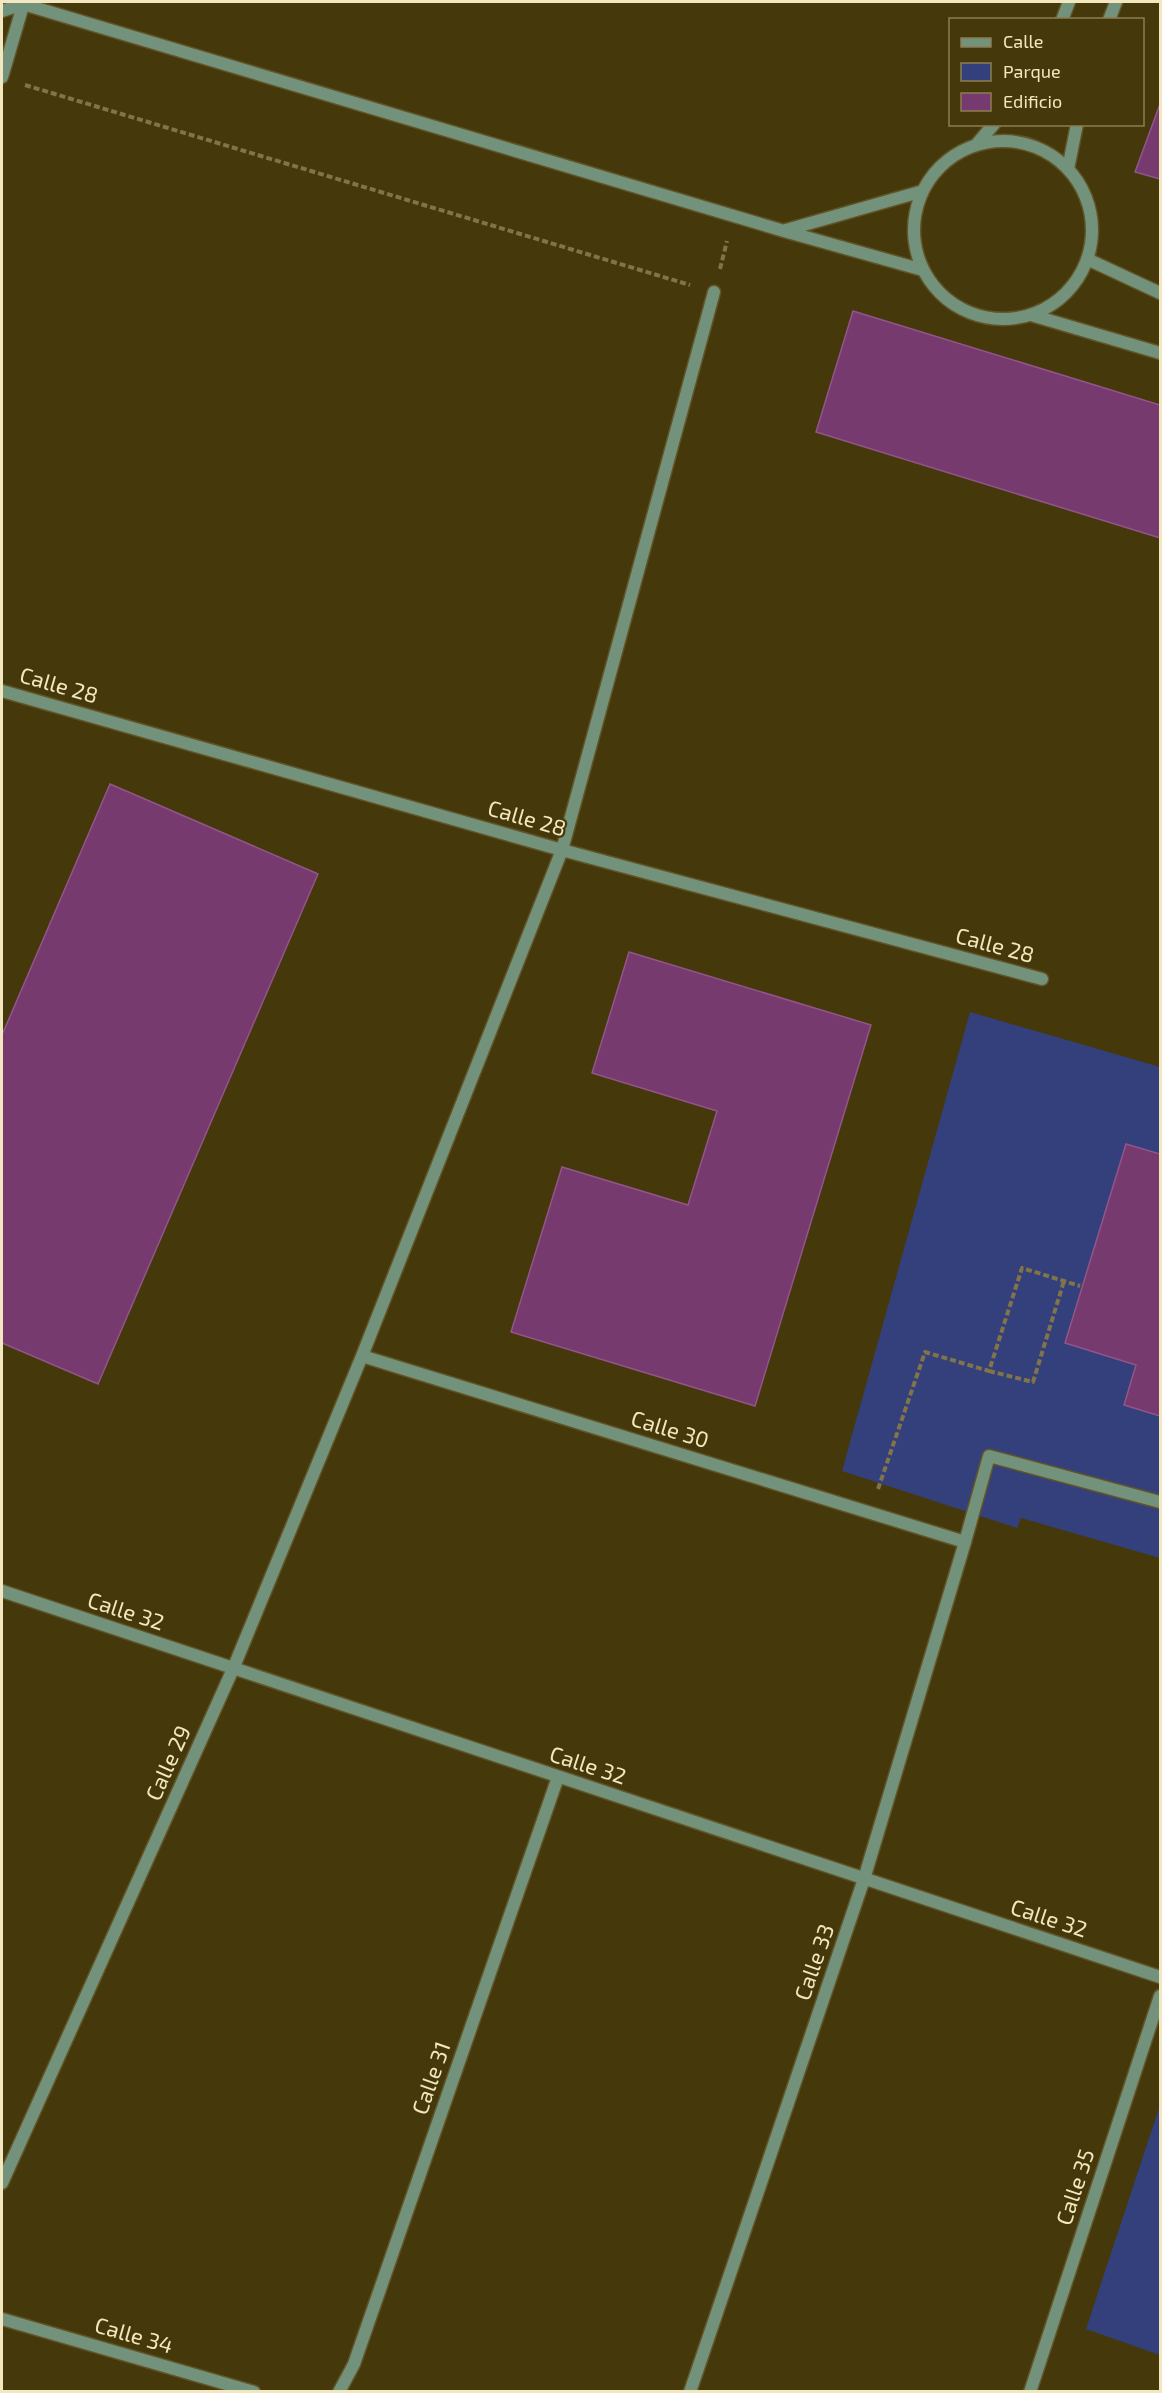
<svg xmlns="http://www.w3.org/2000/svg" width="1162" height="2393" font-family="'Exo 2',sans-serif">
<rect width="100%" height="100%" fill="#45380a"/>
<path fill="#34407c" d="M 970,1012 L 1160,1067 L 1160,1558 L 1021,1518 L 1017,1528 L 842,1471 Z
M 1160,2105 L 1160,2355 L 1086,2329 Z"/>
<path fill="#773a6f" stroke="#925589" stroke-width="1.5" d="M 1160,104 L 1160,179 L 1135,172 Z
M 853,311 L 1160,405 L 1160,538 L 816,432 Z
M 110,784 L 318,874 L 98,1384 L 2,1343 L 2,1035 Z
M 629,952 L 871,1025 L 755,1406 L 511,1332 L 562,1167 L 688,1205 L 717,1111 L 592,1073 Z
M 1126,1144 L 1160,1154 L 1160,1416 L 1124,1405 L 1136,1365 L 1065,1343 Z"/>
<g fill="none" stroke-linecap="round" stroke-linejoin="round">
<g stroke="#615427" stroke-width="15">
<path id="service" d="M 965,1542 L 989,1456 L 1160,1502"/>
</g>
<g stroke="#615427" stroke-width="15">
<path id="minor" d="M 23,4 L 784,231 L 923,270
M 2,11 L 23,4
M 1062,20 L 1069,2
M 1109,20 L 1116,2
M 2,77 L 24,2
M914 230a89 89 0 1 1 178 0a89 89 0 1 1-178 0Z
M 976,145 L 994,124
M 1068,169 L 1077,124
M 786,230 L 923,191
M 1087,259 L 1160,293
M 1031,315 L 1160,353
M 2,691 L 562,850 L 1042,979
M 362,1356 L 965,1542 L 864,1879 L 690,2392
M 2,1591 L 1160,1977
M 2,2183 L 233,1669 L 362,1356 L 562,850 L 714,292
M 2,2319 L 254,2392
M 339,2392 L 354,2364 L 558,1777
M 1030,2392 L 1160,1996"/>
</g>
<path stroke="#817448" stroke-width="4" stroke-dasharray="6 3" stroke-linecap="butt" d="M 25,85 L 690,285
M 720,269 L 727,241
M 989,1371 L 1033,1382 L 1064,1281
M 878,1489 L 925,1352 L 989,1371 L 1022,1268 L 1080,1286"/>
<use href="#service" stroke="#73927b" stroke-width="12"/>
<use href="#minor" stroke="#73927b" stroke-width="12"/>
</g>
<g text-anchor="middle" stroke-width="4.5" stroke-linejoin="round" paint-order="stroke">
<g font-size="22" fill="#f3e7bf" stroke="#45380a">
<text transform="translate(59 685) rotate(16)" y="8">Calle 28</text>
<text transform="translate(527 818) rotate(16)" y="8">Calle 28</text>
<text transform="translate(995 945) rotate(15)" y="8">Calle 28</text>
<text transform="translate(670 1429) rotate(17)" y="8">Calle 30</text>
<text transform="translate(126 1611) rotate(18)" y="8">Calle 32</text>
<text transform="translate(168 1763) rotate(-66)" y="8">Calle 29</text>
<text transform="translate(588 1765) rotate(18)" y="8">Calle 32</text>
<text transform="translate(1049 1918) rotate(18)" y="8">Calle 32</text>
<text transform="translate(814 1962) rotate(-71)" y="8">Calle 33</text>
<text transform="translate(431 2078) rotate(-71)" y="8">Calle 31</text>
<text transform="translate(1075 2187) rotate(-72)" y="8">Calle 35</text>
<text transform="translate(134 2335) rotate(16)" y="8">Calle 34</text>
</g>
</g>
<rect width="1162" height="2393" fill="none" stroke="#f3e7bf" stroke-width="6"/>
<rect x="949" y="18" width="195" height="108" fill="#45380a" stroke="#8b7e52" stroke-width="1.5"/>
<rect x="961" y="38" width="30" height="9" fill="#73927b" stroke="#8b7e52" stroke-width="1.5"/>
<text x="1003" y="48" font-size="18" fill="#f3e7bf">Calle</text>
<rect x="961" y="63" width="30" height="18" fill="#34407c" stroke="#8b7e52" stroke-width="1.5"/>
<text x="1003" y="78" font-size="18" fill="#f3e7bf">Parque</text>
<rect x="961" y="93" width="30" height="18" fill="#773a6f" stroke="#8b7e52" stroke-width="1.5"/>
<text x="1003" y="108" font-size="18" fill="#f3e7bf">Edificio</text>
</svg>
